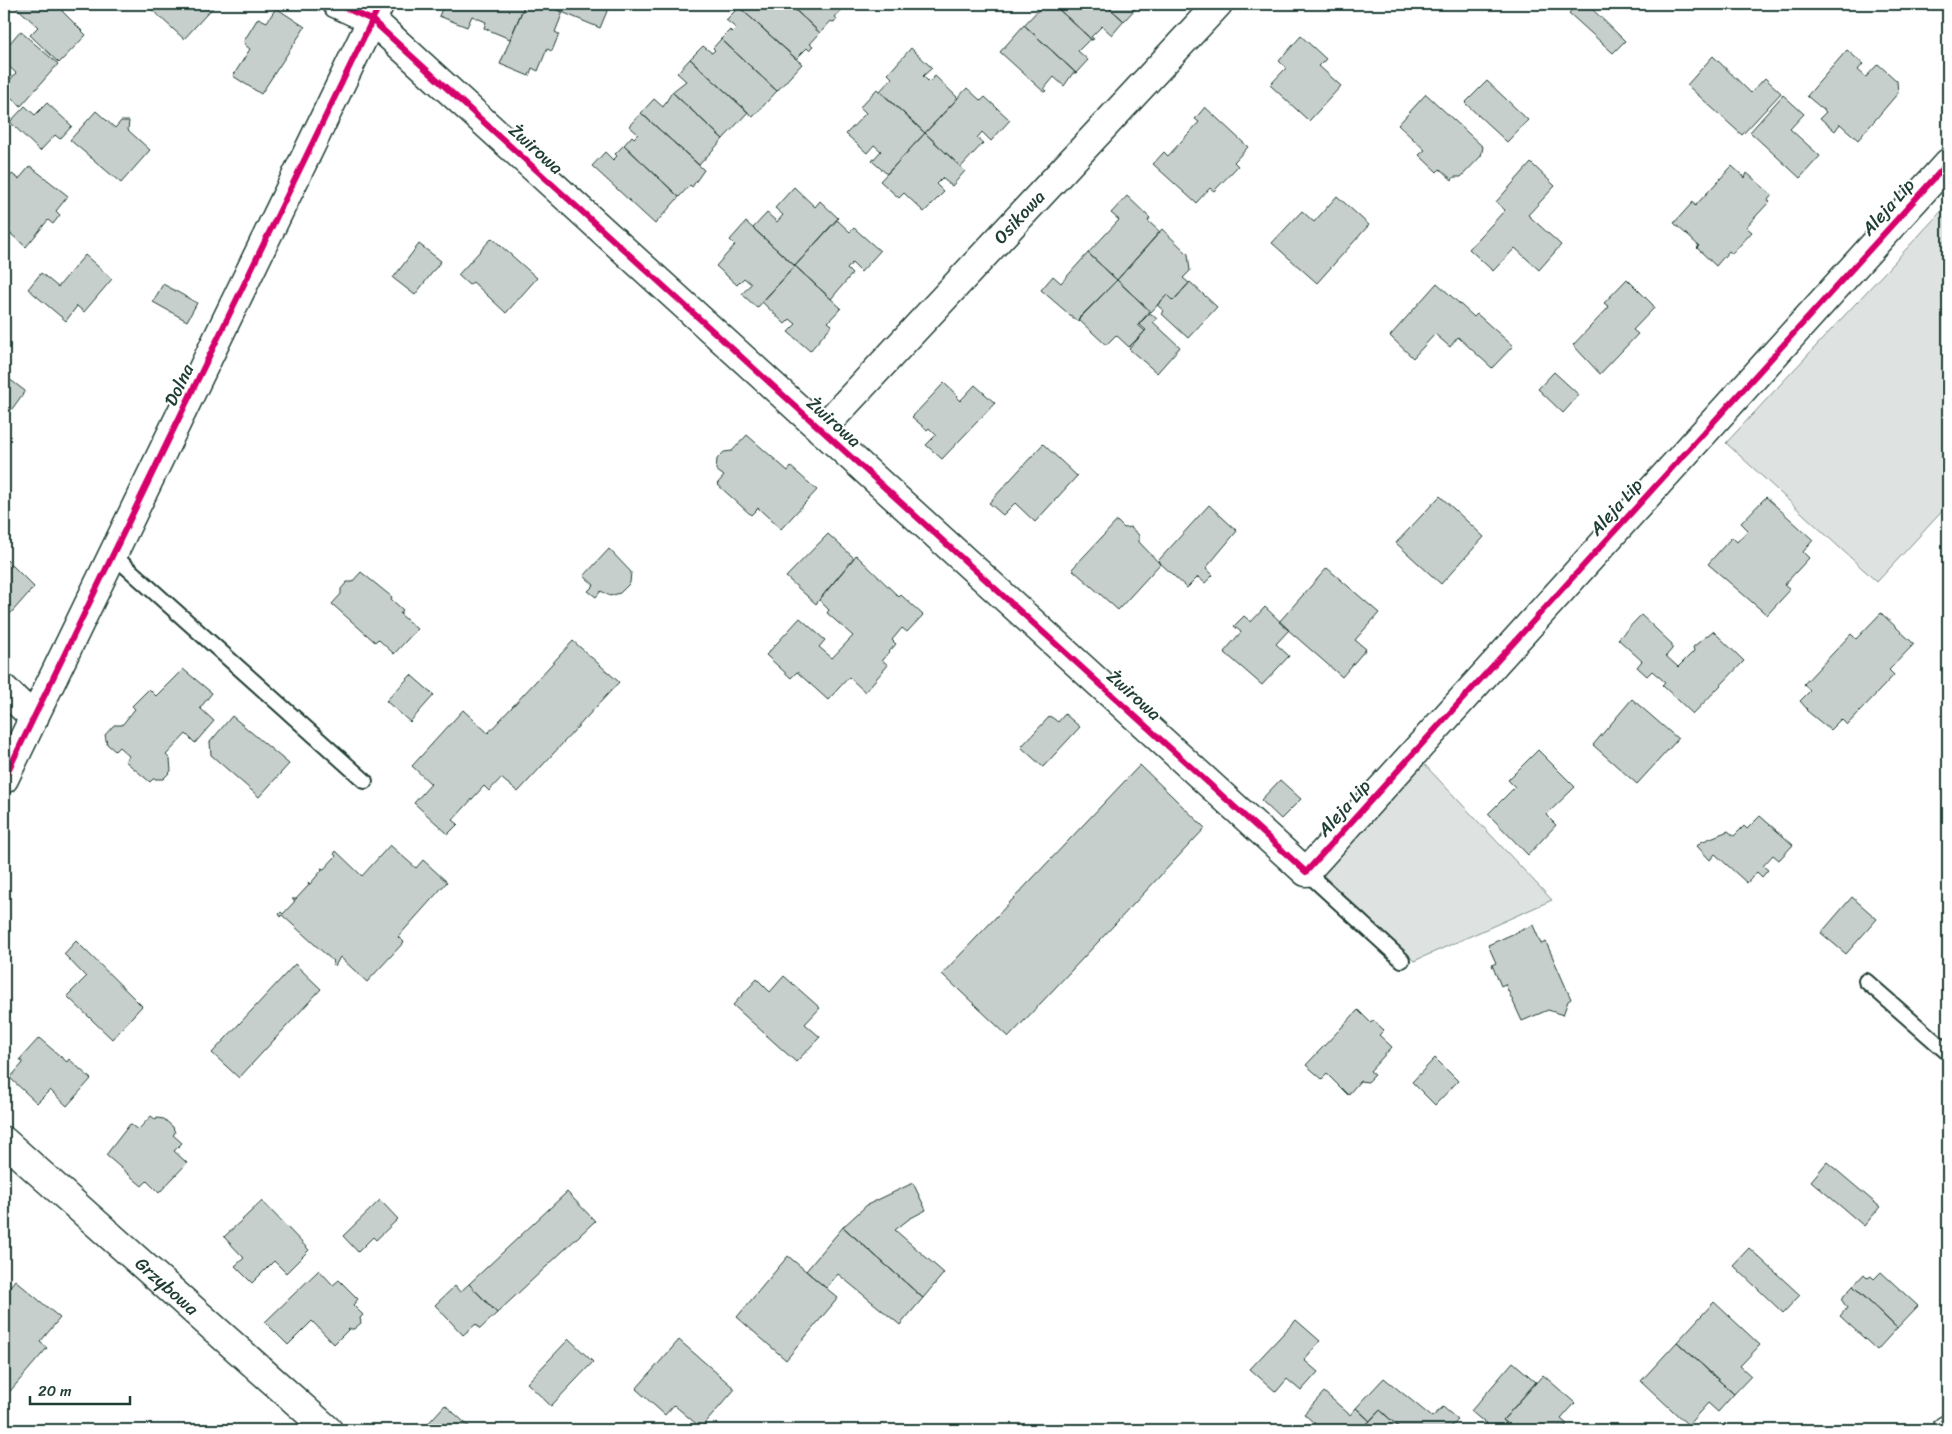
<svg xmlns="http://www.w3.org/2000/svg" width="1952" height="1434" font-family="Sriracha,sans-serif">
<rect width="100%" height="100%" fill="#fff"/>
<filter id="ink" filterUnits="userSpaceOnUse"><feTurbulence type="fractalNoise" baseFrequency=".02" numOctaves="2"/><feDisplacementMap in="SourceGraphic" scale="10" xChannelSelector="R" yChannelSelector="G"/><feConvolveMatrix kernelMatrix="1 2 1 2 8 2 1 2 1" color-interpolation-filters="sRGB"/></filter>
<g filter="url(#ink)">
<path fill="#dee3e2" stroke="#7e908b" d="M 1948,204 L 1948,505 L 1877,582 L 1726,443 Z
M 1424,764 L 1552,900 L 1414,961 L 1323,875 Z"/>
<path fill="#c7cfcc" stroke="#1f3d34" d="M 13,4 L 68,4 L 62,11 L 86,35 L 59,63 L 30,35 L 38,27 Z
M 152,4 L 216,4 L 184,39 L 149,7 Z
M 444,4 L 525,4 L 510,39 L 484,28 L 486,22 L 472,16 L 467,27 L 439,16 Z
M 525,4 L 543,4 L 563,12 L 555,32 L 559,34 L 552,51 L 547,49 L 538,71 L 532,68 L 529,76 L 500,64 Z
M 543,4 L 610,4 L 600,28 Z
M 742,4 L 789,4 L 820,33 L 810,44 L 813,46 L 809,50 L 807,48 L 796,59 L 739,7 Z
M 789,4 L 843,4 L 845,6 L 835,17 L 837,19 L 834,23 L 831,21 L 820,33 Z
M 1044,4 L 1053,4 L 1092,40 L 1089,40 L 1078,51 L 1088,60 L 1076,73 L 1024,25 Z
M 1053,4 L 1105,4 L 1124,21 L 1112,35 L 1102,26 L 1091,37 L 1094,39 L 1092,40 Z
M 1105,4 L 1131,4 L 1136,8 L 1124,21 Z
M 1577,4 L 1587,4 L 1625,41 L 1613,53 L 1569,13 Z
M 739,7 L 802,64 L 777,91 L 721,39 L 730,30 L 732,32 L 736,28 L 726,20 Z
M 276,8 L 305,27 L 261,94 L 233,76 L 250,49 L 245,45 L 244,41 L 258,18 L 267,22 Z
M 1024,25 L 1076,73 L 1073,73 L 1064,86 L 1054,77 L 1044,89 L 1046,91 L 1044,92 L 1000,52 Z
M 20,31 L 58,64 L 21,106 L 4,91 L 4,87 L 16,73 L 4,62 L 4,50 Z
M 1301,36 L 1326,59 L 1319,66 L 1341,86 L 1309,121 L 1270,85 L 1286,68 L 1279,61 Z
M 721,39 L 777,91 L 753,117 L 690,59 L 703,46 L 712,53 L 715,50 L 713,48 Z
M 911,48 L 932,68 L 923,76 L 929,82 L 935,76 L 958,98 L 925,133 L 880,91 L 892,78 L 888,74 Z
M 1847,50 L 1863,64 L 1858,70 L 1866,77 L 1878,64 L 1897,81 L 1898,93 L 1858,140 L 1840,124 L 1835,131 L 1820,118 L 1826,112 L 1807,96 Z
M 1713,56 L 1751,93 L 1765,78 L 1781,93 L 1742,135 L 1687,85 Z
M 690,59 L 748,112 L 723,139 L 672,92 L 686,81 L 677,73 Z
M 1487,81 L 1528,120 L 1507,142 L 1465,103 Z
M 967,88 L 981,101 L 985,97 L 1010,120 L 991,141 L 982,132 L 977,138 L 983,143 L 961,167 L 925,133 Z
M 877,89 L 925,133 L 887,174 L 872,161 L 881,151 L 874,145 L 867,153 L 846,134 L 866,113 L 860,107 Z
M 672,92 L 723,139 L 699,165 L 641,113 L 654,99 L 663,107 Z
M 1426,94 L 1483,147 L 1481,156 L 1461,177 L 1454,177 L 1452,180 L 1440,169 L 1437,172 L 1419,155 L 1425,150 L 1398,125 Z
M 1783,95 L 1804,114 L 1790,129 L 1820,156 L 1800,178 L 1750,132 Z
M 47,103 L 72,126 L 60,139 L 55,135 L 40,151 L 10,122 L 25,106 L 35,115 Z
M 1205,107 L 1248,147 L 1234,162 L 1238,166 L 1214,191 L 1210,188 L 1196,203 L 1153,164 L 1164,152 L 1168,156 L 1199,122 L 1195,119 Z
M 96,111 L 115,128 L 121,121 L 129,121 L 128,130 L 150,150 L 121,183 L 70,140 Z
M 641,113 L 704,170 L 692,187 L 690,185 L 679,197 L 624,145 L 632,136 L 634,138 L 638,134 L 629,126 Z
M 925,133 L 965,171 L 952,186 L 942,178 L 936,184 L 944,192 L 924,212 L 904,193 L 899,198 L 880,181 Z
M 624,145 L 679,197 L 655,224 L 592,166 L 605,152 L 613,160 L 617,156 L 615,154 Z
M 1531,163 L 1555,186 L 1528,215 L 1561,245 L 1539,270 L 1515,248 L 1493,271 L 1469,249 L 1505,210 L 1496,202 Z
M 30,166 L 68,196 L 56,211 L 60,215 L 53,224 L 48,220 L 26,247 L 4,228 L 4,184 L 12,174 L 19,179 Z
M 1732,166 L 1745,178 L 1747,173 L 1772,195 L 1768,200 L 1770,201 L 1746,227 L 1752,232 L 1732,254 L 1729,251 L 1716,266 L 1697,248 L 1699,246 L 1674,223 L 1693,202 L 1695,206 Z
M 794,187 L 815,207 L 820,201 L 838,218 L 795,266 L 753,228 L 767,213 L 777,222 L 783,215 L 775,208 Z
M 1127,196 L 1150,218 L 1148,221 L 1160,232 L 1117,280 L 1088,253 L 1119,220 L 1111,213 Z
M 1337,196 L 1369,225 L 1317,283 L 1272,243 L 1302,211 L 1314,222 Z
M 837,220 L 850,232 L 854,228 L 880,251 L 861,272 L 852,263 L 847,269 L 852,274 L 831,299 L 795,266 Z
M 746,222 L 795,266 L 757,308 L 742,294 L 751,284 L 744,278 L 737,285 L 716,266 L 735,245 L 730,240 Z
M 1162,229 L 1188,254 L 1190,271 L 1183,278 L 1189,283 L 1173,301 L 1167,295 L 1151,312 L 1117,280 Z
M 492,238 L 537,278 L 506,313 L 473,282 L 469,285 L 458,275 Z
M 419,244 L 441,261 L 415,295 L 393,278 Z
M 1088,253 L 1117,280 L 1077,321 L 1041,290 L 1053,276 L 1061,283 Z
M 85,255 L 112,279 L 84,312 L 77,306 L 66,321 L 28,289 L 41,273 L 58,287 Z
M 795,266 L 841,308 L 828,322 L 832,325 L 810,351 L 788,332 L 796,324 L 790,319 L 785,324 L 762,302 Z
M 1627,279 L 1653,305 L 1654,308 L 1633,330 L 1638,334 L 1600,374 L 1573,345 L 1609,307 L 1604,303 Z
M 1117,280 L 1150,311 L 1138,325 L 1145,331 L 1129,347 L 1116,335 L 1106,345 L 1078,319 Z
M 1190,282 L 1217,307 L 1188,338 L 1162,314 L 1164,311 L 1157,305 L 1167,295 L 1173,301 Z
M 1437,283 L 1474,317 L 1477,314 L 1513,346 L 1492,368 L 1458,337 L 1450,347 L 1435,334 L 1413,358 L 1390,336 Z
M 163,284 L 197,303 L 187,321 L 153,302 Z
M 1150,313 L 1157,319 L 1153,322 L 1180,347 L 1157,373 L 1129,349 L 1146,330 L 1139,324 Z
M 1554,372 L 1579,395 L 1563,413 L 1538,389 Z
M 4,375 L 25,391 L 4,420 Z
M 944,383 L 958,396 L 957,398 L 960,401 L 975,385 L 995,403 L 942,459 L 926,445 L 936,435 L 929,428 L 927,430 L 912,417 Z
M 747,435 L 788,471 L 791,467 L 817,490 L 781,529 L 758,508 L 751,515 L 717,484 L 724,476 L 716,470 L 717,459 L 724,452 L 732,451 Z
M 1043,444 L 1077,476 L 1035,522 L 1015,503 L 1003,515 L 989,503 Z
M 1440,496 L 1484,537 L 1441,584 L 1396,543 Z
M 1766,497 L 1813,540 L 1803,552 L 1809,558 L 1784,585 L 1790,590 L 1767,615 L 1708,564 L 1732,537 L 1737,542 L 1748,530 L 1741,523 Z
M 1209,505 L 1237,531 L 1206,568 L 1213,575 L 1205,583 L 1198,577 L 1187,588 L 1158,561 Z
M 1117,521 L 1124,528 L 1130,527 L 1139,535 L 1139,542 L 1160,564 L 1118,610 L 1072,569 Z
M 828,534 L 854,558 L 816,604 L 786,577 Z
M 609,549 L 631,572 L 630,583 L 620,593 L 610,596 L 601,591 L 596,597 L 588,591 L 594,585 L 584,576 Z
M 856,555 L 899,597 L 901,595 L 923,615 L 907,632 L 902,628 L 892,640 L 896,644 L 882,660 L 888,665 L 865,692 L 849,677 L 828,700 L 797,672 L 791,678 L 766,655 L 800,618 L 825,640 L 819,647 L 832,658 L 853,636 L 827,613 L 829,610 L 819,600 Z
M 7,560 L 34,587 L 4,621 L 4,564 Z
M 1327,568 L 1379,613 L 1355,640 L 1366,649 L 1342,677 L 1279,622 Z
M 361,572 L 392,597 L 391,599 L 403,610 L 400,614 L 417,629 L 394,654 L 378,639 L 375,642 L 332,604 L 341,594 L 341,589 L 347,582 L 352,582 Z
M 1265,607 L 1289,630 L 1276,644 L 1289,656 L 1262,685 L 1224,652 L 1241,632 L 1234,626 L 1244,616 L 1251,622 Z
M 1881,613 L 1914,644 L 1889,670 L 1894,675 L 1847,725 L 1841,719 L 1830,730 L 1806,710 L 1807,709 L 1800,701 L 1810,691 L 1804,684 L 1851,634 L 1856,639 Z
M 1641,615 L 1672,644 L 1672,649 L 1666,656 L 1678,667 L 1694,651 L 1693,647 L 1713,631 L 1744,661 L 1693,714 L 1662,685 L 1665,682 L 1652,671 L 1647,676 L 1637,667 L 1642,661 L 1618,639 Z
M 573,641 L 619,682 L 518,792 L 501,778 L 489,791 L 484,786 L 453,820 L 458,824 L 448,834 L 414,803 L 431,784 L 412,766 L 463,710 L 488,733 Z
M 183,669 L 212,693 L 200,708 L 214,721 L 195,743 L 186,734 L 166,755 L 170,759 L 171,771 L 163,779 L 153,779 L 150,782 L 125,761 L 129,756 L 119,747 L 115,751 L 107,744 L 105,735 L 114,725 L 122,725 L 135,709 L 132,706 L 149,689 L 156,696 Z
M 411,675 L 434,695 L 410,722 L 386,701 Z
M 1632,699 L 1678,739 L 1637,784 L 1593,745 Z
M 1065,714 L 1080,727 L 1043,767 L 1021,747 L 1050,716 L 1058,722 Z
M 232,716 L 289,764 L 259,797 L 211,755 L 210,742 Z
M 1538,750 L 1575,787 L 1546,815 L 1556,825 L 1528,855 L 1488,814 L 1515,787 L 1508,780 Z
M 1140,765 L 1205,828 L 1009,1037 L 942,974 Z
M 1280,780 L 1301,799 L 1281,819 L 1261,800 Z
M 1760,816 L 1793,845 L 1779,860 L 1773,855 L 1763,866 L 1768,870 L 1762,877 L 1757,872 L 1747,883 L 1715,854 L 1710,860 L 1697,846 L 1701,842 L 1728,831 L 1734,836 L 1744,826 L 1747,829 Z
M 390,845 L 416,868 L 423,860 L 447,882 L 398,937 L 404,942 L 367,982 L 340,957 L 335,966 L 332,963 L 334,962 L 282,915 L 281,917 L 279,914 L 281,912 L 283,914 L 295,901 L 292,899 L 296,899 L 309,885 L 308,882 L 310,884 L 322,870 L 321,868 L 324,869 L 336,856 L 334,854 L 336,851 L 362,876 Z
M 1852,897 L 1877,919 L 1846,954 L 1821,933 Z
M 1533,925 L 1541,944 L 1546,942 L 1571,999 L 1568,1001 L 1563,1015 L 1548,1010 L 1522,1021 L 1505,984 L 1501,986 L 1492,965 L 1496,963 L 1488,945 Z
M 76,941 L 142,1006 L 112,1039 L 67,996 L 86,977 L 64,954 Z
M 295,964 L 321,989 L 239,1078 L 212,1053 Z
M 784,976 L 820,1008 L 805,1024 L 820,1037 L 796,1062 L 733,1005 L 757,979 L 770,992 Z
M 1358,1010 L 1371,1023 L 1373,1020 L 1384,1030 L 1379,1035 L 1392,1047 L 1370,1071 L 1375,1075 L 1368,1082 L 1360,1081 L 1348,1095 L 1327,1074 L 1322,1079 L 1306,1065 Z
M 39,1038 L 67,1062 L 69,1059 L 91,1079 L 67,1106 L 50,1090 L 37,1103 L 10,1078 L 23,1063 L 20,1059 Z
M 1435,1058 L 1458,1081 L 1435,1105 L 1412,1082 Z
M 151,1116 L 156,1120 L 157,1118 L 164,1119 L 173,1127 L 175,1133 L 173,1135 L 182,1143 L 174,1151 L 187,1163 L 159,1193 L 147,1181 L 142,1186 L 106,1155 L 130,1124 L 138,1130 Z
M 1827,1162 L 1880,1207 L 1864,1226 L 1811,1181 Z
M 913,1183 L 926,1210 L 909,1219 L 895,1230 L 944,1273 L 923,1298 L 843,1227 L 867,1205 Z
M 567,1192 L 595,1221 L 497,1313 L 469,1284 Z
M 380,1200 L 398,1219 L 376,1240 L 373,1237 L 358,1252 L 343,1236 Z
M 262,1201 L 309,1250 L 286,1273 L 274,1261 L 252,1283 L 235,1266 L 244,1258 L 224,1237 Z
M 843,1227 L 923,1298 L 900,1325 L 838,1274 L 826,1288 L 806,1271 Z
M 1749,1248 L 1800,1295 L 1783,1313 L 1733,1265 Z
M 788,1256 L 838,1298 L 786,1360 L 737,1317 Z
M 319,1270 L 333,1285 L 339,1280 L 358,1299 L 353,1305 L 363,1315 L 360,1318 L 361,1323 L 354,1329 L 349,1329 L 334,1344 L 312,1321 L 288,1345 L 265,1322 Z
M 1881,1272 L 1918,1306 L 1897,1328 L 1853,1286 L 1864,1274 L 1868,1278 L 1871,1276 L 1874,1279 Z
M 15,1280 L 60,1318 L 40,1342 L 47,1348 L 6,1396 L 4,1394 L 4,1294 Z
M 469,1284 L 497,1313 L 480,1329 L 476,1324 L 463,1335 L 435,1305 L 455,1286 L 460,1292 Z
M 1853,1286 L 1897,1328 L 1877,1350 L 1840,1316 L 1847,1308 L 1841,1299 Z
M 1714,1302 L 1760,1345 L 1740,1366 L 1751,1376 L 1734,1394 L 1677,1342 Z
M 1296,1320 L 1320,1341 L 1304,1360 L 1318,1372 L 1301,1391 L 1287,1379 L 1276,1392 L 1250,1369 Z
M 569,1339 L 593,1362 L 551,1406 L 527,1383 Z
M 679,1340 L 735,1389 L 701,1428 L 674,1405 L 665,1415 L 636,1389 Z
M 1677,1342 L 1734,1394 L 1718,1412 L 1708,1403 L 1688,1425 L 1641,1381 Z
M 1513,1362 L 1536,1382 L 1503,1420 L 1511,1426 L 1507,1430 L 1493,1430 L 1471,1411 Z
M 1543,1375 L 1575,1403 L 1561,1419 L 1567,1424 L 1561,1430 L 1516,1430 L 1503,1420 Z
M 1384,1378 L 1432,1417 L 1443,1407 L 1458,1420 L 1448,1430 L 1402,1430 L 1380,1410 L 1370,1421 L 1356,1408 Z
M 1324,1392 L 1350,1415 L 1356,1408 L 1370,1421 L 1361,1430 L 1322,1430 L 1304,1414 Z
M 445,1405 L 473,1430 L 422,1430 Z
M 1380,1410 L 1402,1430 L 1361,1430 Z"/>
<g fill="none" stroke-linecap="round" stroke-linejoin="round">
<g stroke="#1f3d34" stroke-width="18">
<path id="lane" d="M 113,555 L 365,781
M 1306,872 L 1402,960
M 1866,981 L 1948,1053"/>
</g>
<g stroke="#1f3d34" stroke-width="31">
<g id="street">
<path d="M 337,4 L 372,20 L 1306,872 L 1948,163"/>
<path id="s1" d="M 821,430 L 1218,4"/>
<path d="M 4,689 L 34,718"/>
<path d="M 4,779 L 379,5"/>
<path id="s2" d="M 4,1141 L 328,1430"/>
<path d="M 1946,1430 L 1948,1429"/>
</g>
</g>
<use href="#lane" stroke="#fff" stroke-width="14"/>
<use href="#street" stroke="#fff" stroke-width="28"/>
<g stroke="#fff" stroke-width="9">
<path id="cycleway" d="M 337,4 L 372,20 L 1306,872 L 1948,163
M 4,779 L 380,4"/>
</g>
<use href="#cycleway" stroke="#d6006c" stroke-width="6"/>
</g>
</g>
<g text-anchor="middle" stroke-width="4" stroke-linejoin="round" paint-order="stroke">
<g font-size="18" fill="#1f3d34" stroke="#fff">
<text transform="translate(536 149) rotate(42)" y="6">Żwirowa</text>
<text transform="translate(1888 207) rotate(-48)" y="6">Aleja Lip</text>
<text dy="6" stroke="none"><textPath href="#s1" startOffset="291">Osikowa</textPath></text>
<text transform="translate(179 385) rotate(-64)" y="6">Dolna</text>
<text transform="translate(834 422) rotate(42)" y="6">Żwirowa</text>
<text transform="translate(1616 507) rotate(-48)" y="6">Aleja Lip</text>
<text transform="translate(1134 695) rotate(42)" y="6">Żwirowa</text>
<text transform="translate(1344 808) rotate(-48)" y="6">Aleja Lip</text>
<text dy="6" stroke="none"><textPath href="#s2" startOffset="218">Grzybowa</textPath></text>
</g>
</g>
<rect width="1952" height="1434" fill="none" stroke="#fff" stroke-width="20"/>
<rect x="10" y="10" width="1932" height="1414" fill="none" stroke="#1f3d34" stroke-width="2" filter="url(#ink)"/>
<path d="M30 1396v8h100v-8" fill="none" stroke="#1f3d34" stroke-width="2.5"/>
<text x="38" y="1396" font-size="15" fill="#1f3d34" stroke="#ffffff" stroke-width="4" paint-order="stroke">20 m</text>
</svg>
